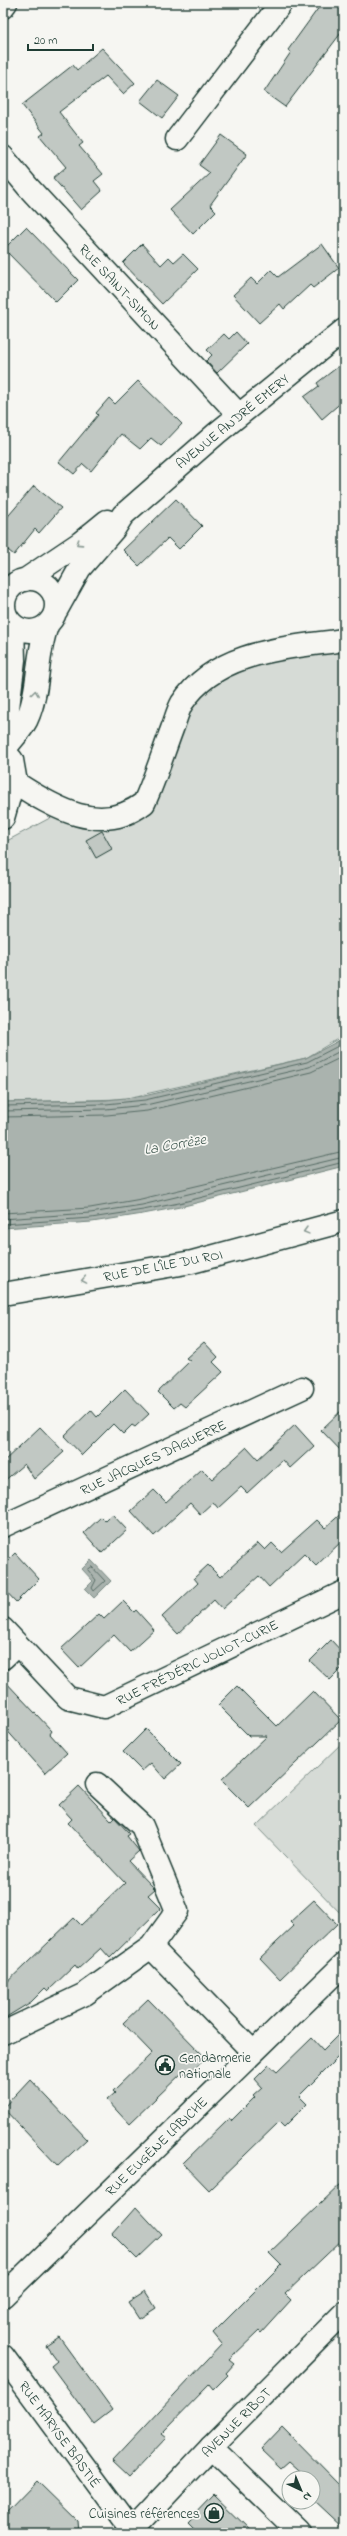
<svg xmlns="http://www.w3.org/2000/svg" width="347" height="2536" font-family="'Indie Flower',sans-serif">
<rect width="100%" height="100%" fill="#f6f6f2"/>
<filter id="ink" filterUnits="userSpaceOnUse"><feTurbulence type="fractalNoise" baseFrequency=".025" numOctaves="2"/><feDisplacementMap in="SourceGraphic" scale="8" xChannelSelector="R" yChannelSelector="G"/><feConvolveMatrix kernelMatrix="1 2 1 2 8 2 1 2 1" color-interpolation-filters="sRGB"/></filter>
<g filter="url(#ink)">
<path fill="#d6dbd6" stroke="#7a8c85" d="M 344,633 L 344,1035 L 306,1058 L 123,1099 L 3,1102 L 3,843 L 76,804 L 110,808 L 134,795 L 219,657 Z
M 344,1741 L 344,1917 L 256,1826 Z"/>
<path fill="#aab3ae" stroke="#72847d" d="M 344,1038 L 344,1166 L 180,1207 L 143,1214 L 92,1222 L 3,1228 L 3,1102 L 106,1100 L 144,1096 L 306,1058 Z
M 91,1560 L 111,1581 L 94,1598 L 85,1589 L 93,1581 L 82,1569 Z"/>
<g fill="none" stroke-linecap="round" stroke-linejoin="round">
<path stroke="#576c65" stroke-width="1" d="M 3,1106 L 106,1104 L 145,1100 L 307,1062 L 344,1043
M 3,1111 L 106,1109 L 146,1105 L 309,1067 L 344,1049
M 3,1117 L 107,1115 L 147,1111 L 311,1072 L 344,1056
M 3,1213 L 90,1208 L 141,1199 L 344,1151
M 3,1219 L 90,1213 L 142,1205 L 344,1157
M 3,1224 L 91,1218 L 143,1210 L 179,1203 L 344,1162
M 92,1567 L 105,1581 L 94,1591 L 92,1588 L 96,1580 L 88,1570 Z"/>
</g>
<path fill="#c1c8c3" stroke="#1f3d34" d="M 322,3 L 344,3 L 344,29 L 285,107 L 264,92 L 291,52 L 288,50 Z
M 102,48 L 135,83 L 123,94 L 106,76 L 59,112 L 83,143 L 79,146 L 103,174 L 94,181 L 102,191 L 81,210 L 53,178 L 66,167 L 40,136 L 44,133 L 22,105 L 73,65 L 77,70 Z
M 157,80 L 179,96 L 162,118 L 140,101 Z
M 221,135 L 247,154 L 210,205 L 216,211 L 193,234 L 170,210 L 210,173 L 199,165 Z
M 26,227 L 78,280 L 56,302 L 4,249 Z
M 142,244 L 161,265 L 169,257 L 174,262 L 183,254 L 198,269 L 162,304 L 123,263 Z
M 322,244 L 339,268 L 313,288 L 310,285 L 284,309 L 280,304 L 259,323 L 233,295 L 251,278 L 257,284 L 271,270 L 278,277 Z
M 236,332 L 247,344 L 217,373 L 206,361 L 212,355 L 207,350 L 224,334 L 229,339 Z
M 344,362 L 344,400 L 322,419 L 304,397 L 319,386 L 317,383 Z
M 138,381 L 182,424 L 161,446 L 151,438 L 140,449 L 121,434 L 91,471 L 83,464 L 74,474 L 59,462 L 98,415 L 96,413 L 109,398 L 115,404 Z
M 34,486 L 61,508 L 39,533 L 35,529 L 14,555 L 3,546 L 3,522 Z
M 176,499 L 202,526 L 179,549 L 168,538 L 139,566 L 123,550 Z
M 102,831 L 112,849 L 96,858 L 86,840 Z
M 204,1342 L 218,1357 L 213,1362 L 223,1372 L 185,1407 L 180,1403 L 174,1408 L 158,1392 L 190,1361 L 186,1358 Z
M 125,1389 L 149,1414 L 135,1427 L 132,1425 L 123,1434 L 113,1424 L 82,1455 L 64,1436 L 91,1410 L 97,1417 Z
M 344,1408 L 344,1454 L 321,1430 Z
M 295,1425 L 314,1446 L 290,1468 L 283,1460 L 247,1493 L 241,1487 L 218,1508 L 213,1502 L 200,1514 L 190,1503 L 154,1536 L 131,1511 L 154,1490 L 166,1502 L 202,1469 L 212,1479 L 247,1447 L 258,1459 Z
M 40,1427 L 64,1452 L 34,1479 L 24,1464 L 3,1482 L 3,1462 Z
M 344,1511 L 344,1539 L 316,1566 L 304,1554 L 269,1587 L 259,1576 L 222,1609 L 214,1600 L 178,1634 L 162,1617 L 198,1583 L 194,1578 L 208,1565 L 220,1577 L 258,1543 L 265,1550 L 272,1543 L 281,1552 L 317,1520 L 325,1528 Z
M 112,1514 L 127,1530 L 102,1553 L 84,1533 L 101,1517 L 105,1521 Z
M 15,1553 L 39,1579 L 16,1602 L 3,1588 L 3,1565 Z
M 123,1601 L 134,1612 L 136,1610 L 154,1630 L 130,1652 L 114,1635 L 79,1668 L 61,1649 L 99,1614 L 104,1619 Z
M 331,1640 L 344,1654 L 344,1666 L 330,1680 L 310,1661 Z
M 3,1679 L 52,1731 L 50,1734 L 67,1753 L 45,1773 L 3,1726 Z
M 237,1686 L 277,1726 L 313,1691 L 341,1720 L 249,1808 L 221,1780 L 267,1736 L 249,1736 L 218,1705 Z
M 146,1729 L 181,1764 L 165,1779 L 151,1763 L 142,1771 L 123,1752 Z
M 79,1786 L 111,1820 L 114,1817 L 130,1834 L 127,1836 L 139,1851 L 128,1861 L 153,1887 L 155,1889 L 148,1895 L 161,1908 L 110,1958 L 101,1948 L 78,1969 L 75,1965 L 48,1991 L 45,1988 L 31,2002 L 3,2019 L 3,1986 L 74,1918 L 81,1925 L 125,1883 L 68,1823 L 72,1819 L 59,1805 Z
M 314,1900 L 337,1924 L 280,1979 L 260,1958 L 294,1926 L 290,1922 Z
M 148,1999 L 206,2058 L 187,2076 L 183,2072 L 129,2124 L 107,2100 L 115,2093 L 113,2091 L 152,2053 L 123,2023 Z
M 344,2029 L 344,2051 L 299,2096 L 307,2104 L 284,2127 L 279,2122 L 209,2190 L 183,2163 L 228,2119 L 231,2121 L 255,2097 L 253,2095 L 262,2087 L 255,2079 L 269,2065 L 277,2072 L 312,2038 L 323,2050 Z
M 30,2079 L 87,2139 L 58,2166 L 3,2108 Z
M 344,2181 L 344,2238 L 285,2294 L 291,2300 L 261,2333 L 259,2331 L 229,2360 L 234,2364 L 226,2373 L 228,2375 L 213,2390 L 209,2385 L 161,2434 L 166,2438 L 129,2477 L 112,2461 L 222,2344 L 213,2333 L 281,2265 L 269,2253 Z
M 136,2207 L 162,2235 L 137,2259 L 112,2234 Z
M 145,2291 L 156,2308 L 139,2319 L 128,2302 Z
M 59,2337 L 112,2410 L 94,2424 L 51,2366 L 57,2361 L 46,2346 Z
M 282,2427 L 344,2490 L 344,2529 L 313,2500 L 313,2478 L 308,2478 L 289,2461 L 281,2468 L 261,2449 Z
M 37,2481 L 78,2521 L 79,2533 L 3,2533 L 3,2516 Z
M 214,2495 L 253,2533 L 199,2533 L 188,2522 Z"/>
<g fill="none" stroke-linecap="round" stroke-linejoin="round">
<g stroke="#1f3d34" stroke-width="25">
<path id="minor" d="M 3,7 L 6,3
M 177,139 L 281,3
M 3,157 L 28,187 L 239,415
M4 605a26 26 0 1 1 52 0a26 26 0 1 1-52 0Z
M 25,580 L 80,543 L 107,521
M 56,611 L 80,568 L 114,529 L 123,515 L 217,433 L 344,330
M 9,740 L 6,724 L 14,660 L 13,625
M 4,751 L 12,760 L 16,783 C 54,808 101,836 144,803 C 155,779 163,753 172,729 C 175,721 178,710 182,703 C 217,650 287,648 344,640
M 3,752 C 12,738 24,729 29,714 C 40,686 36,655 47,626
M 3,818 L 9,797 L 6,766
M 3,1526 L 302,1388
M 3,1629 L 68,1698 L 104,1707 L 344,1592
M 3,1658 L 17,1645
M 97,1784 L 142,1826 L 177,1911 L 151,1947
M 3,2033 L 85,1994 L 151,1947 L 253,2052
M 3,2296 L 344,1964
M 3,2356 L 132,2531
M 211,2447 L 300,2533"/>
</g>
<g stroke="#1f3d34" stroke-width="25">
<path id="major" d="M 3,1294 L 192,1262 L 344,1221
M 130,2533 L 211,2447 L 344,2313"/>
</g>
<use href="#minor" stroke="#f6f6f2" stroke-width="22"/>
<use href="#major" stroke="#f6f6f2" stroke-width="22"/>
</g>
<defs><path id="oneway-chevron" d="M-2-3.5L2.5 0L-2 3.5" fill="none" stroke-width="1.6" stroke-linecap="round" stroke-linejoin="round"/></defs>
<g stroke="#8a9a93">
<use href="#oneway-chevron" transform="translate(79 543) rotate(147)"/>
<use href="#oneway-chevron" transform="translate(35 693) rotate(-82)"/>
<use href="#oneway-chevron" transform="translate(306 1231) rotate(165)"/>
<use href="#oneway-chevron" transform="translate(84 1280) rotate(170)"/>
</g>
</g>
<defs>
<g id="civic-ring" transform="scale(1)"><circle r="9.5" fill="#f6f6f2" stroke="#1f3d34" stroke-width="1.5"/><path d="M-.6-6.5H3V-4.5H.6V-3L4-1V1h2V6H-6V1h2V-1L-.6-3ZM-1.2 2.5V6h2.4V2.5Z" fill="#1f3d34"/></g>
<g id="shop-ring" transform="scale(1)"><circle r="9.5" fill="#f6f6f2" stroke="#1f3d34" stroke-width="1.5"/><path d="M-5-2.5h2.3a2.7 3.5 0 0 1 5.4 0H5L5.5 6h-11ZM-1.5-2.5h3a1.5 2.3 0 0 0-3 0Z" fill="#1f3d34"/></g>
</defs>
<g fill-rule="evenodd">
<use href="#civic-ring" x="165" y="2065"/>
<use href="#shop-ring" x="214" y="2513"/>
</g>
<g text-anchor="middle" stroke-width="3.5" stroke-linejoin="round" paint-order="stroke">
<g font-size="14" fill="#1f3d34" stroke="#f6f6f2">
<text transform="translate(120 287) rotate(47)" y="5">RUE SAINT-SIMON</text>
<text transform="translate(232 421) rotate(-39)" y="5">AVENUE ANDRÉ EMERY</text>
<text transform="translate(163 1265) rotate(-11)" y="5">RUE DE L'ÎLE DU ROI</text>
<text transform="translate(153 1457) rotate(-25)" y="5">RUE JACQUES DAGUERRE</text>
<text transform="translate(197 1662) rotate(-26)" y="5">RUE FRÉDÉRIC JOLIOT-CURIE</text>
<text transform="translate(156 2146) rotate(-44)" y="5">RUE EUGÈNE LABICHE</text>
<text transform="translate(236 2422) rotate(-45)" y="5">AVENUE RIBOT</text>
<text transform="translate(60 2434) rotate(54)" y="5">RUE MARYSE BASTIÉ</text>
</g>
<g font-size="14" fill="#1f3d34" stroke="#f6f6f2" text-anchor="start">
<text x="179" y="2062">Gendarmerie<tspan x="179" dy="16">nationale</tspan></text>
<text x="200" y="2518" text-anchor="end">Cuisines références</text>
</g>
<g font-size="15" font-style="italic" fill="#425a52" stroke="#f6f6f2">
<text transform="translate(175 1144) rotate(-10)" y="5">La Corrèze</text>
</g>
</g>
<rect width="347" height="2536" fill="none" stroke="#f6f6f2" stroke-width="16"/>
<rect x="8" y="8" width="331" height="2520" fill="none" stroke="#1f3d34" stroke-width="1.5" filter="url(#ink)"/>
<g transform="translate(301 2490) rotate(136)"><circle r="19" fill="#f6f6f2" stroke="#a0aca6"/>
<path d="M0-3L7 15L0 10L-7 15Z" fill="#1f3d34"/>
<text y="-6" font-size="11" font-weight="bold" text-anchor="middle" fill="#1f3d34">N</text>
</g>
<path d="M28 44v6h65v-6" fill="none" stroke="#1f3d34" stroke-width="2"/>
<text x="34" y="44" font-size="12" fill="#1f3d34" stroke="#f6f6f2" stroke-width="3" paint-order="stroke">20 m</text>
</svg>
